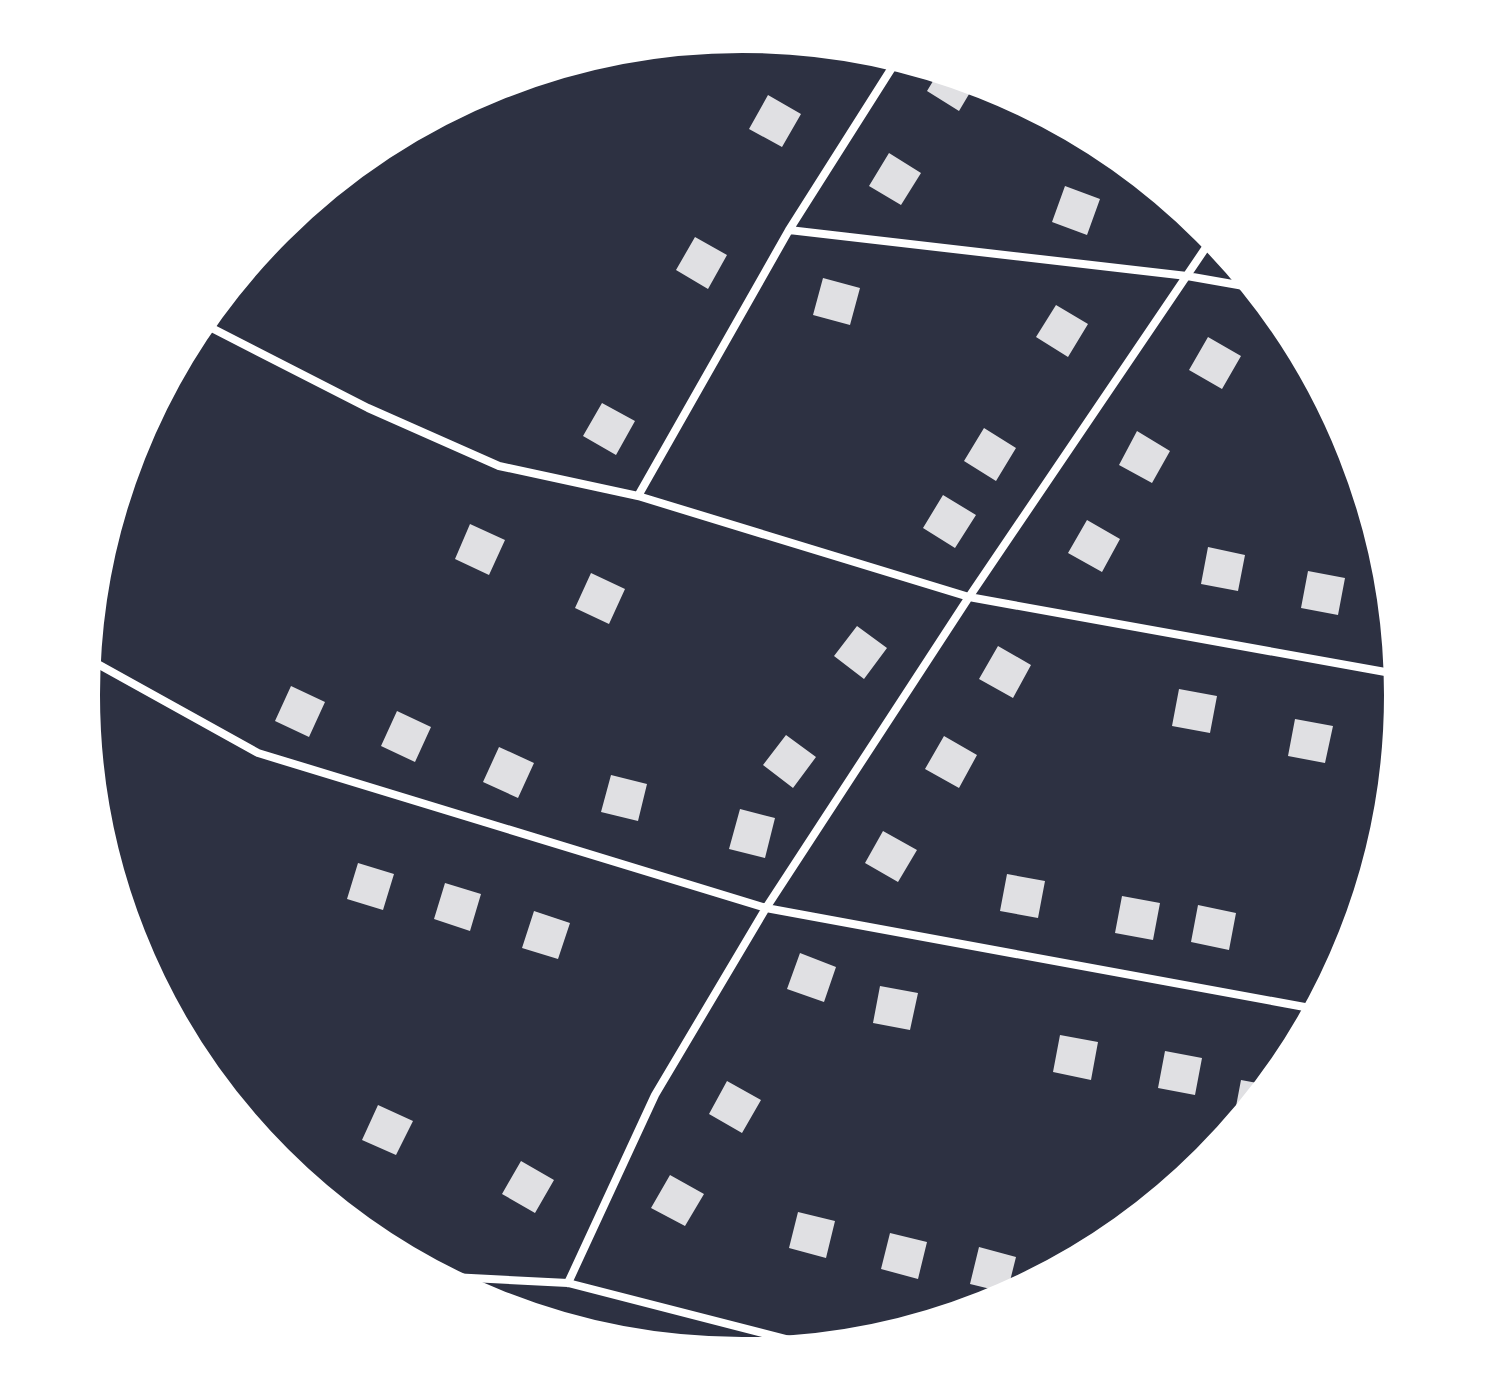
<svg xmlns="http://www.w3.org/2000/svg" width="1485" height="1391" font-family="'Nunito Sans',sans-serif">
<rect width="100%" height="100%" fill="#2d3142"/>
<path fill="#e0e0e3" d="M 810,41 L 811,41 L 844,44 L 837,56 Z
M 941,68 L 978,79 L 959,111 L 927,91 Z
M 768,95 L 801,114 L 782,147 L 749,129 Z
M 889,153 L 921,173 L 901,205 L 869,186 Z
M 1065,186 L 1100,199 L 1087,235 L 1052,222 Z
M 695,237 L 727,255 L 708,289 L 676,270 Z
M 823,278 L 860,288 L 850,325 L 813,315 Z
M 1056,305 L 1088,324 L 1068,357 L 1036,337 Z
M 1208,337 L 1241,356 L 1222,389 L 1189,370 Z
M 602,403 L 635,421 L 616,455 L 583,436 Z
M 984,428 L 1016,448 L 996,481 L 964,461 Z
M 1137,431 L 1170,451 L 1152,483 L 1119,465 Z
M 943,495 L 976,515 L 955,548 L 923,528 Z
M 1087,520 L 1120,539 L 1102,572 L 1068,553 Z
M 470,524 L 505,540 L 489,575 L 455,559 Z
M 1208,547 L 1245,555 L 1238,591 L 1201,584 Z
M 1308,571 L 1345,578 L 1338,615 L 1301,608 Z
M 591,573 L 625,589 L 609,624 L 575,608 Z
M 857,626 L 887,648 L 864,679 L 834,656 Z
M 998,646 L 1031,665 L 1013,698 L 979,679 Z
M 291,686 L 325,702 L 309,737 L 275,721 Z
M 1179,689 L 1217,696 L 1210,733 L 1172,726 Z
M 397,711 L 431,727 L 415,762 L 381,746 Z
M 1295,719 L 1333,726 L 1325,763 L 1288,756 Z
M 786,735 L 816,757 L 793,788 L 763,765 Z
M 944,736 L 977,755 L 959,788 L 925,769 Z
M 499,747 L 534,763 L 518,798 L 483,782 Z
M 611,775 L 647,784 L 638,821 L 601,812 Z
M 740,809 L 775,818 L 765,858 L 729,849 Z
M 883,831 L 917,850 L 898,882 L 865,863 Z
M 358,863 L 394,874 L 383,910 L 347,899 Z
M 1007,874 L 1045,881 L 1038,918 L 1000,911 Z
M 445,883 L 481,894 L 470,931 L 434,919 Z
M 1122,896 L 1160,903 L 1153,940 L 1115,933 Z
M 1198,905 L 1236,913 L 1229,950 L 1191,942 Z
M 534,911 L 570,923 L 558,959 L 522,948 Z
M 800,953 L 836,967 L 824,1002 L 787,989 Z
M 880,986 L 918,993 L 910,1030 L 873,1023 Z
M 1060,1035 L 1098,1042 L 1091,1080 L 1053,1072 Z
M 1165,1051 L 1202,1058 L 1195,1095 L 1158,1088 Z
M 1241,1080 L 1273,1086 L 1246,1120 L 1234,1117 Z
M 727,1081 L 761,1100 L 742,1133 L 709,1114 Z
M 378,1105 L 413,1121 L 396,1155 L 362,1140 Z
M 521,1161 L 554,1180 L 535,1213 L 502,1194 Z
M 670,1175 L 704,1194 L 685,1226 L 651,1208 Z
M 798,1212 L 835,1221 L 826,1258 L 789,1248 Z
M 890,1233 L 927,1242 L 918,1279 L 881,1269 Z
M 979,1247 L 1016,1257 L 1007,1293 L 970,1284 Z"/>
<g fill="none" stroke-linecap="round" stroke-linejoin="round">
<path stroke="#fff" stroke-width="8" d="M 789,230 L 1187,276 L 1261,289
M 198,321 L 368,408 L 499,466 L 638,496 L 969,597 L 1402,675
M 638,496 L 789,230 L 900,55
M 85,657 L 258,753 L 766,908 L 1321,1010
M 432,1276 L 568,1283 L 825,1349
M 568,1283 L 655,1095 L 766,908 L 969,597 L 1215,234"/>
</g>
<path d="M0 0H1485V1391H0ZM95 695a647 647 0 1 1 1294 0a647 647 0 1 1-1294 0Z" fill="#fff" fill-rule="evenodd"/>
<path fill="none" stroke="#fff" stroke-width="10" d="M95 695a647 647 0 1 1 1294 0a647 647 0 1 1-1294 0Z"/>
</svg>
